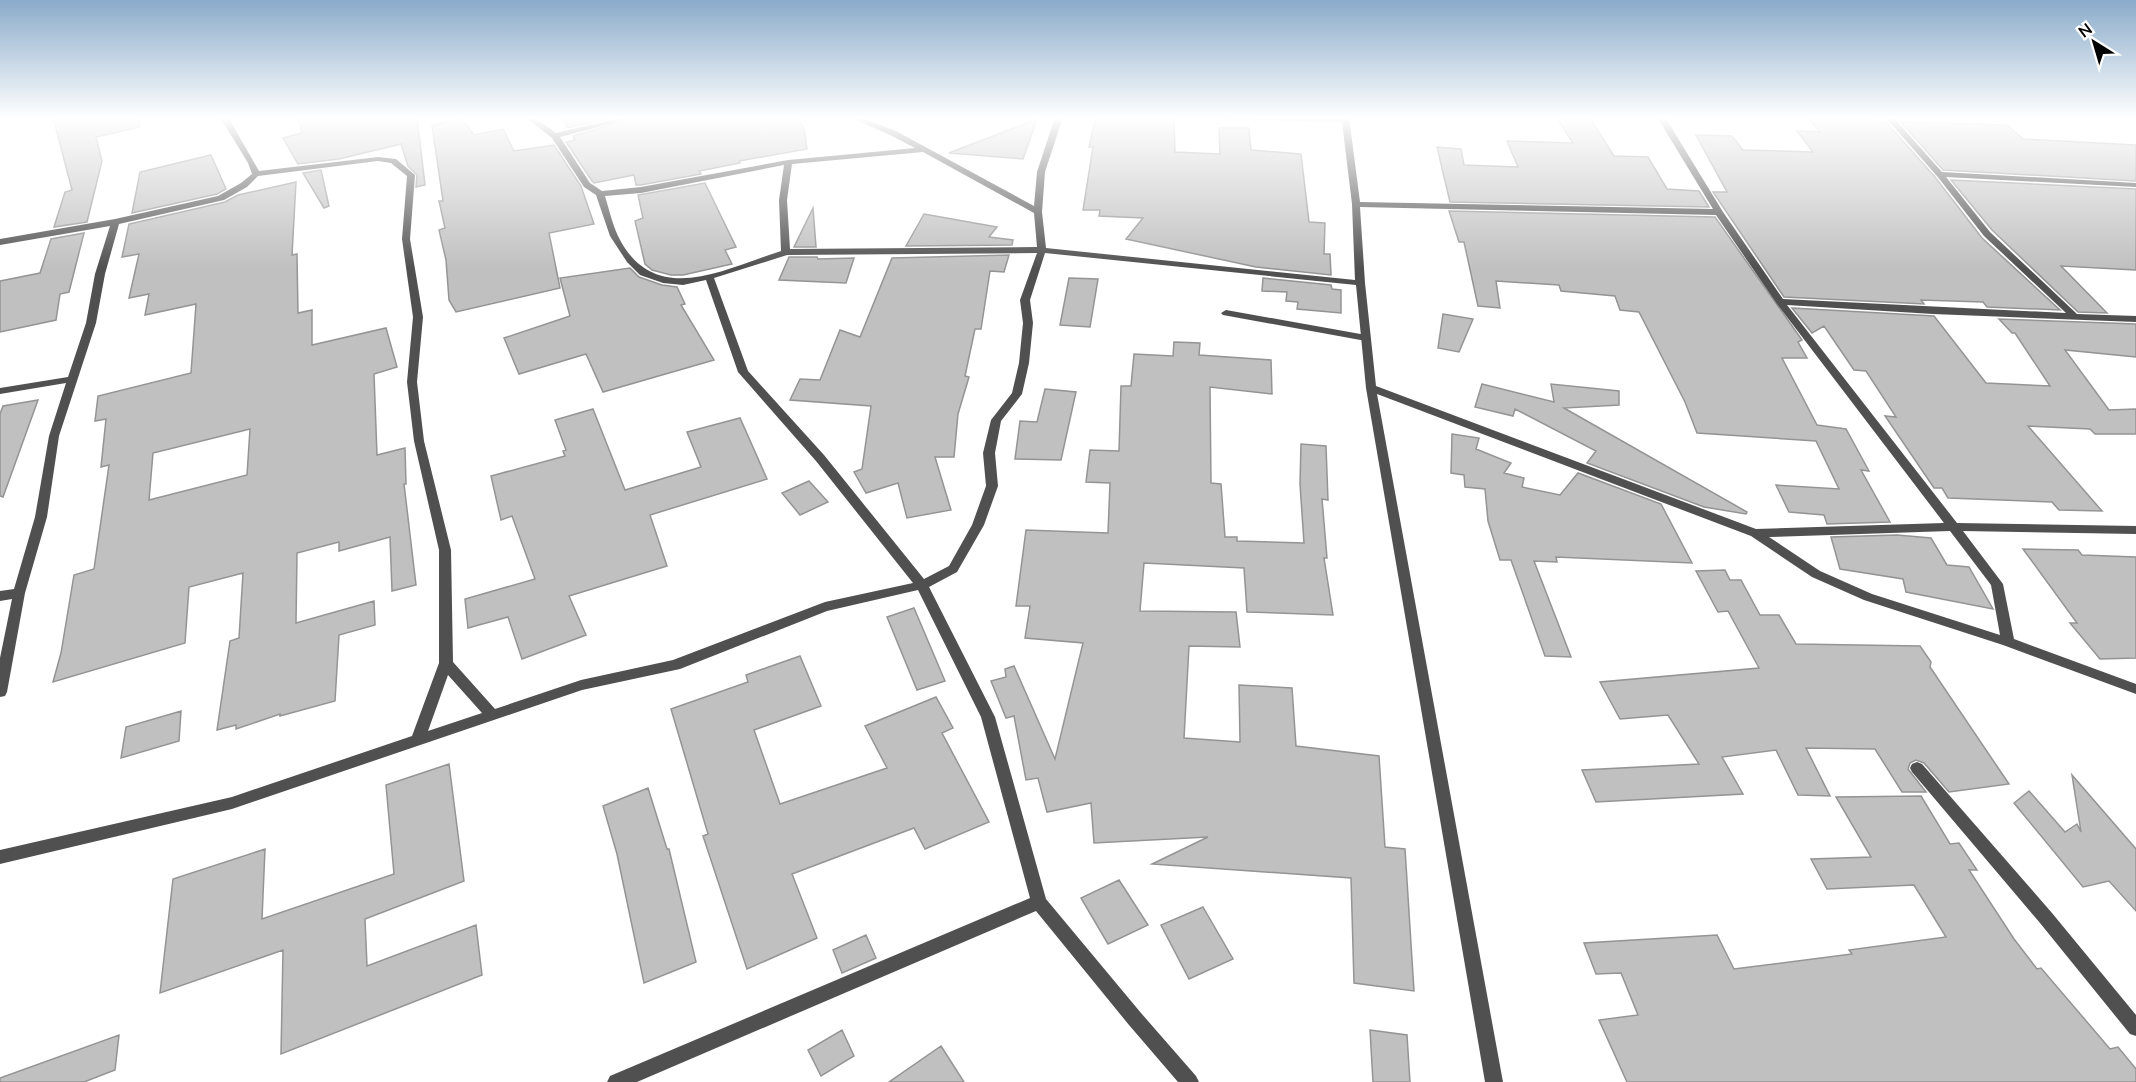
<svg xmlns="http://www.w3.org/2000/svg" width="2136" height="1082" font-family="Mulish,sans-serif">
<rect width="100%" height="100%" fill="#fff"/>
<path fill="#c0c0c0" stroke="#949494" stroke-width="1.5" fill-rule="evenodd" d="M 53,117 L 139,117 L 140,127 L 96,137 L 102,161 L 87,222 L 54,227 L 65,192 L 72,190 Z
M 298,117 L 417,117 L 425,185 L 416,187 L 417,175 L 408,166 L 401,144 L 339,159 L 298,164 L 283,138 L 302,133 Z
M 561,117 L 615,117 L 568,128 Z
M 639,117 L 795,117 L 804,128 L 807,149 L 739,161 L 740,163 L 699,171 L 701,174 L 641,185 L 636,185 L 634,175 L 594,183 L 592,181 L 566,142 L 575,140 L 573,136 Z
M 1096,117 L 1174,117 L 1175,152 L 1220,154 L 1219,128 L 1249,128 L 1251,150 L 1301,154 L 1309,222 L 1325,223 L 1324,254 L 1330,254 L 1331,275 L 1256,267 L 1126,239 L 1143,218 L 1099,216 L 1100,210 L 1083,210 L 1093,147 L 1089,147 Z
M 1556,117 L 1589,117 L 1614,156 L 1648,157 L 1667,189 L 1699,191 L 1709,207 L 1450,202 L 1437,147 L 1461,149 L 1464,165 L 1518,167 L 1507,141 L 1573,143 Z
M 1807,117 L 1868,117 L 1872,121 L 1886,122 L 1935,177 L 1982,238 L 2060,310 L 1987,307 L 1983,302 L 1921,300 L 1924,304 L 1784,297 L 1713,192 L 1727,192 L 1696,135 L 1732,136 L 1743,150 L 1813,152 L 1797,131 L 1820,132 Z
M 462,118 L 474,135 L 503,129 L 514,151 L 554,145 L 581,186 L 594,224 L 549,233 L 560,288 L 456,312 L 449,300 L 446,260 L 439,230 L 445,228 L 439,201 L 443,201 L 432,125 Z
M 1037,119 L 1023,159 L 949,153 Z
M 1901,122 L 2007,125 L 2023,139 L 2136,145 L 2136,181 L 1943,170 Z
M 211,155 L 226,189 L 217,194 L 132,213 L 140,172 Z
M 321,170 L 329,206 L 324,208 L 303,173 Z
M 1951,180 L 2136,189 L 2136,270 L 2061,266 L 2107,313 L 2078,312 L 1992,230 Z
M 296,182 L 292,255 L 297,254 L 298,313 L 312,310 L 312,345 L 386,328 L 397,367 L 374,374 L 377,455 L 405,448 L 406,484 L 404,484 L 416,585 L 392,591 L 390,537 L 339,551 L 339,542 L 297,553 L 296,623 L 374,601 L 375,625 L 339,635 L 335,701 L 280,716 L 280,714 L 236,729 L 236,725 L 217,730 L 230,641 L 239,638 L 243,573 L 189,587 L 185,643 L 53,682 L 61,653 L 74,575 L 94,569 L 109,465 L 101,467 L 106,419 L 95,421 L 98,396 L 191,373 L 196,304 L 145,315 L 149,294 L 129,298 L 139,254 L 122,257 L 129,224 L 225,202 L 238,195 ZM 250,429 L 247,475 L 149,500 L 153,453 Z
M 705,183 L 736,247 L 725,250 L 732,264 L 683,275 L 671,275 L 652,270 L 645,264 L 635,221 L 643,218 L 638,195 Z
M 813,208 L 816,247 L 794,247 Z
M 1449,211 L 1715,217 L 1802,340 L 1798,342 L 1807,358 L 1782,358 L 1817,425 L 1846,429 L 1869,471 L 1861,470 L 1890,522 L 1827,524 L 1824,515 L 1789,512 L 1776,485 L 1839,489 L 1816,441 L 1697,433 L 1685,402 L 1639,312 L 1620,310 L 1615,296 L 1561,291 L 1559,285 L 1496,281 L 1500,308 L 1478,306 L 1464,242 L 1459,242 Z
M 924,214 L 997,227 L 989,237 L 1013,240 L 1012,245 L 906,246 Z
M 84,233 L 69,292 L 60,294 L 56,320 L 0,332 L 0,281 L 40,273 L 51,239 Z
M 1009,255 L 1004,272 L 990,271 L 981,329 L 975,329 L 965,376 L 969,377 L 958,414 L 954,457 L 935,457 L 951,510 L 907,518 L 898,483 L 866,493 L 854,472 L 862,469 L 871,406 L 790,400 L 800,379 L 820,380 L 840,330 L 860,337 L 892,258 Z
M 789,257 L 817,257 L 818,259 L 854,258 L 846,283 L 779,280 Z
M 630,268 L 639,277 L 662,285 L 677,287 L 685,304 L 681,305 L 714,360 L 603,392 L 586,354 L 519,374 L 504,338 L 570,316 L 560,278 Z
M 1069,278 L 1098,279 L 1090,327 L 1060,325 Z
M 1263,278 L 1331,285 L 1332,289 L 1341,290 L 1341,313 L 1297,309 L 1298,302 L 1286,301 L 1287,292 L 1262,291 Z
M 1792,308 L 1934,316 L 1986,383 L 2050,386 L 2015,333 L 2012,333 L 1999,319 L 2136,324 L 2136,357 L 2065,350 L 2109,410 L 2136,409 L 2136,434 L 2095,434 L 2090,429 L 2028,426 L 2102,511 L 2059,510 L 2052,502 L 1948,498 L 1942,488 L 1934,488 L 1885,416 L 1896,417 L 1866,371 L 1854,370 L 1824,326 L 1812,333 Z
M 1443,314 L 1473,319 L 1459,352 L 1438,348 Z
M 1174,342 L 1200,343 L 1199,355 L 1271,360 L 1272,394 L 1210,387 L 1211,483 L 1221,484 L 1225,537 L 1237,537 L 1237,541 L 1304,543 L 1300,484 L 1301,444 L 1326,446 L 1328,500 L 1322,499 L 1327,558 L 1324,558 L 1333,615 L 1247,612 L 1244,568 L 1144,563 L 1140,611 L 1236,612 L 1240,647 L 1189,646 L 1184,738 L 1240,742 L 1239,685 L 1292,688 L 1296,746 L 1379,756 L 1385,847 L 1405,849 L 1414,991 L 1354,983 L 1351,878 L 1152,864 L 1208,837 L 1094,843 L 1091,803 L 1047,812 L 1038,778 L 1026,780 L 1014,716 L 1006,718 L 991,681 L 1006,677 L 1005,669 L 1014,666 L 1055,759 L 1083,643 L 1025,638 L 1030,606 L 1016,606 L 1026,530 L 1108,533 L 1110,483 L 1086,482 L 1090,450 L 1119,451 L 1121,386 L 1131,386 L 1134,354 L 1173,356 Z
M 1482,384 L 1554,402 L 1551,384 L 1619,391 L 1619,405 L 1564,408 L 1747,512 L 1746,514 L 1704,507 L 1587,463 L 1596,451 L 1515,409 L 1513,416 L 1475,407 Z
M 1045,389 L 1076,392 L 1061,460 L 1015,459 L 1020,421 L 1037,422 Z
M 38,400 L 3,497 L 0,496 L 0,414 L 3,406 Z
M 593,409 L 625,490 L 701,467 L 687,432 L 740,418 L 767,479 L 650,515 L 667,566 L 569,596 L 586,635 L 522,659 L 508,617 L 468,628 L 465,599 L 535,579 L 512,516 L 501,520 L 491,476 L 565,456 L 563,451 L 566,450 L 555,420 Z
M 1452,434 L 1479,438 L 1476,449 L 1511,463 L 1504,473 L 1524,478 L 1522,487 L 1560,495 L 1578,473 L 1661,504 L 1692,563 L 1556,557 L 1557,562 L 1534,561 L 1571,657 L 1545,656 L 1511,560 L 1500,560 L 1488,521 L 1485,489 L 1465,487 L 1464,475 L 1451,473 Z
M 809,481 L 828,502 L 800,515 L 782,493 Z
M 1897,535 L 1931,538 L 1947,565 L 1969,567 L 1993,609 L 1906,592 L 1903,579 L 1840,569 L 1831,537 Z
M 2023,549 L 2078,550 L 2082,555 L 2136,557 L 2136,658 L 2100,659 L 2070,623 L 2077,623 Z
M 1725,570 L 1730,580 L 1741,580 L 1760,615 L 1779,615 L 1796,644 L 1920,646 L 1931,662 L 1930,667 L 2009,784 L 1949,792 L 1924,763 L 1916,760 L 1910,763 L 1908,769 L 1926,792 L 1902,792 L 1875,749 L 1806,748 L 1830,796 L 1798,795 L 1776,750 L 1722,757 L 1743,794 L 1596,802 L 1582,770 L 1699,764 L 1668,715 L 1620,719 L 1600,682 L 1759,668 L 1728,611 L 1718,612 L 1696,571 Z
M 914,608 L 945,681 L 917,690 L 887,617 Z
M 800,656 L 821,706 L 754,730 L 780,804 L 887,768 L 865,726 L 936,697 L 953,728 L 942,733 L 989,822 L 925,849 L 914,828 L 792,874 L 817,938 L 747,969 L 703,836 L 708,834 L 671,709 L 748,682 L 746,675 Z
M 181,711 L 179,741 L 121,758 L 126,727 Z
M 449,764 L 464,881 L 365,919 L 367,966 L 476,925 L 482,975 L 281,1054 L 283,950 L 160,993 L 173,879 L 265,849 L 262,919 L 394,874 L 386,785 Z
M 2072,775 L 2136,849 L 2136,911 L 2109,881 L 2083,887 L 2014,803 L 2029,791 L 2065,832 L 2077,824 L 2081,832 Z
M 648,788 L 667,849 L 669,849 L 696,962 L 644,983 L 617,854 L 603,806 Z
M 1921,796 L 1950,844 L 1959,843 L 1977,870 L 1969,870 L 2014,939 L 2037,969 L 2041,968 L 2110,1049 L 2118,1047 L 2136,1069 L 2136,1082 L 1627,1082 L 1599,1020 L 1638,1015 L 1621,973 L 1596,974 L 1584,943 L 1717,935 L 1734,969 L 1852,954 L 1849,950 L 1946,937 L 1914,885 L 1827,889 L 1811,859 L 1871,857 L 1836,797 Z
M 1119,880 L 1148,925 L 1108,944 L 1081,898 Z
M 1203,907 L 1233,959 L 1189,979 L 1161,925 Z
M 866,935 L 876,958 L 842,973 L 833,950 Z
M 842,1030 L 854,1056 L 821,1076 L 808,1050 Z
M 1370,1030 L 1407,1035 L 1410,1082 L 1373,1082 Z
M 119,1035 L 115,1070 L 84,1082 L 0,1082 L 0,1078 Z
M 941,1046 L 964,1082 L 889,1082 Z"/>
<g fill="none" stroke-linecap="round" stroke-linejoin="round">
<path fill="#505050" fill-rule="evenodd" d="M 1226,310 L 1366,335 L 1371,338 L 1366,341 L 1223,315 L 1221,313 Z"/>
<path fill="#505050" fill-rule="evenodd" d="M 220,117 L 228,117 L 259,171 L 378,157 L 396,159 L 415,175 L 410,239 L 423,317 L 417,382 L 424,441 L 451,550 L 453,662 L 495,709 L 581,680 L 673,660 L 825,602 L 913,583 L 816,461 L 738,372 L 706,280 L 683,285 L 663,283 L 640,275 L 627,262 L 610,236 L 596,195 L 584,187 L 552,138 L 525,117 L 534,117 L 556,133 L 624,117 L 637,117 L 560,137 L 590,183 L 602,191 L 641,187 L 788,160 L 915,148 L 890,135 L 849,117 L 859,117 L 896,131 L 1034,206 L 1037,172 L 1055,117 L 1063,117 L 1045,172 L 1042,212 L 1046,248 L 1355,280 L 1352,204 L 1342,122 L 1222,119 L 1218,117 L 1349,117 L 1360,202 L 1713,209 L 1657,117 L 1665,117 L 1723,212 L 1783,299 L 2066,313 L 1984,236 L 1937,176 L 1885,117 L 1893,117 L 1942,172 L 2136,183 L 2136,187 L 1946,177 L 1990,232 L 2077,314 L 2136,316 L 2136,322 L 1933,314 L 1787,305 L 1957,523 L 2136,526 L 2136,534 L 1963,531 L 2003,584 L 2014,639 L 2136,684 L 2136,694 L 2003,645 L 1864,600 L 1812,577 L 1751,536 L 1377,394 L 1503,1082 L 1485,1082 L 1366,388 L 1356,285 L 1045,253 L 1030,300 L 1033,323 L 1029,363 L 1022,394 L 1001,421 L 995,453 L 998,486 L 984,525 L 957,572 L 929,587 L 995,717 L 1046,899 L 1141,1013 L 1196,1076 L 1199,1082 L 1178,1082 L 1129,1025 L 1036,911 L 637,1082 L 607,1082 L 610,1076 L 1030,898 L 981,717 L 918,590 L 827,611 L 680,669 L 582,690 L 232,809 L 0,864 L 0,850 L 232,797 L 412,736 L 439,663 L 439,550 L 414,441 L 407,382 L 413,317 L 402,239 L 407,176 L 391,163 L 378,161 L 258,176 L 247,187 L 224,200 L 119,224 L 105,274 L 96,323 L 59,436 L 47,517 L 25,593 L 7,692 L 5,696 L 0,697 L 0,658 L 12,599 L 0,601 L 0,591 L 14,589 L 35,517 L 49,436 L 66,383 L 0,394 L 0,388 L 68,377 L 86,323 L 95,274 L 110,226 L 0,245 L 0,239 L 115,219 L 218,196 L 241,183 L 252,174 L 248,163 ZM 923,152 L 1034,213 L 1037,247 L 790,249 L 787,200 L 792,164 ZM 784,165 L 779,200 L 781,251 C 724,269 654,309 618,236 C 612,223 609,209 605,196 L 641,193 ZM 1360,207 L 1716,215 L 1777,304 L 1944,523 L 1756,529 L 1376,386 L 1365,283 ZM 1037,253 L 1020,300 L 1023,323 L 1019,363 L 1012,393 L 991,420 L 983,453 L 986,486 L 972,525 L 949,566 L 924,579 L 824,455 L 748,371 L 714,278 L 787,255 ZM 1950,531 L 1991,585 L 2000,635 L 1872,594 L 1820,571 L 1769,537 ZM 448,675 L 482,713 L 428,731 Z
M 1917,762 L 1922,764 L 2052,913 L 2136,1015 L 2136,1036 L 2130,1034 L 2040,923 L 1912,772 L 1910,768 L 1912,764 Z"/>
</g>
<linearGradient id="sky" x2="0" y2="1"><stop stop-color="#8aabca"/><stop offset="0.44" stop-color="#fff"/><stop offset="1" stop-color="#fff" stop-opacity="0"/></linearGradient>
<rect width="2136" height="268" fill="url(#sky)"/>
<g transform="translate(2094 42) rotate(323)" stroke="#ffffff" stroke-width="4.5" paint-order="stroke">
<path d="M0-4.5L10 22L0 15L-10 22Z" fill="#000000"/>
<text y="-9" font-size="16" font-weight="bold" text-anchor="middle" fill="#000000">N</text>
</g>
</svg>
